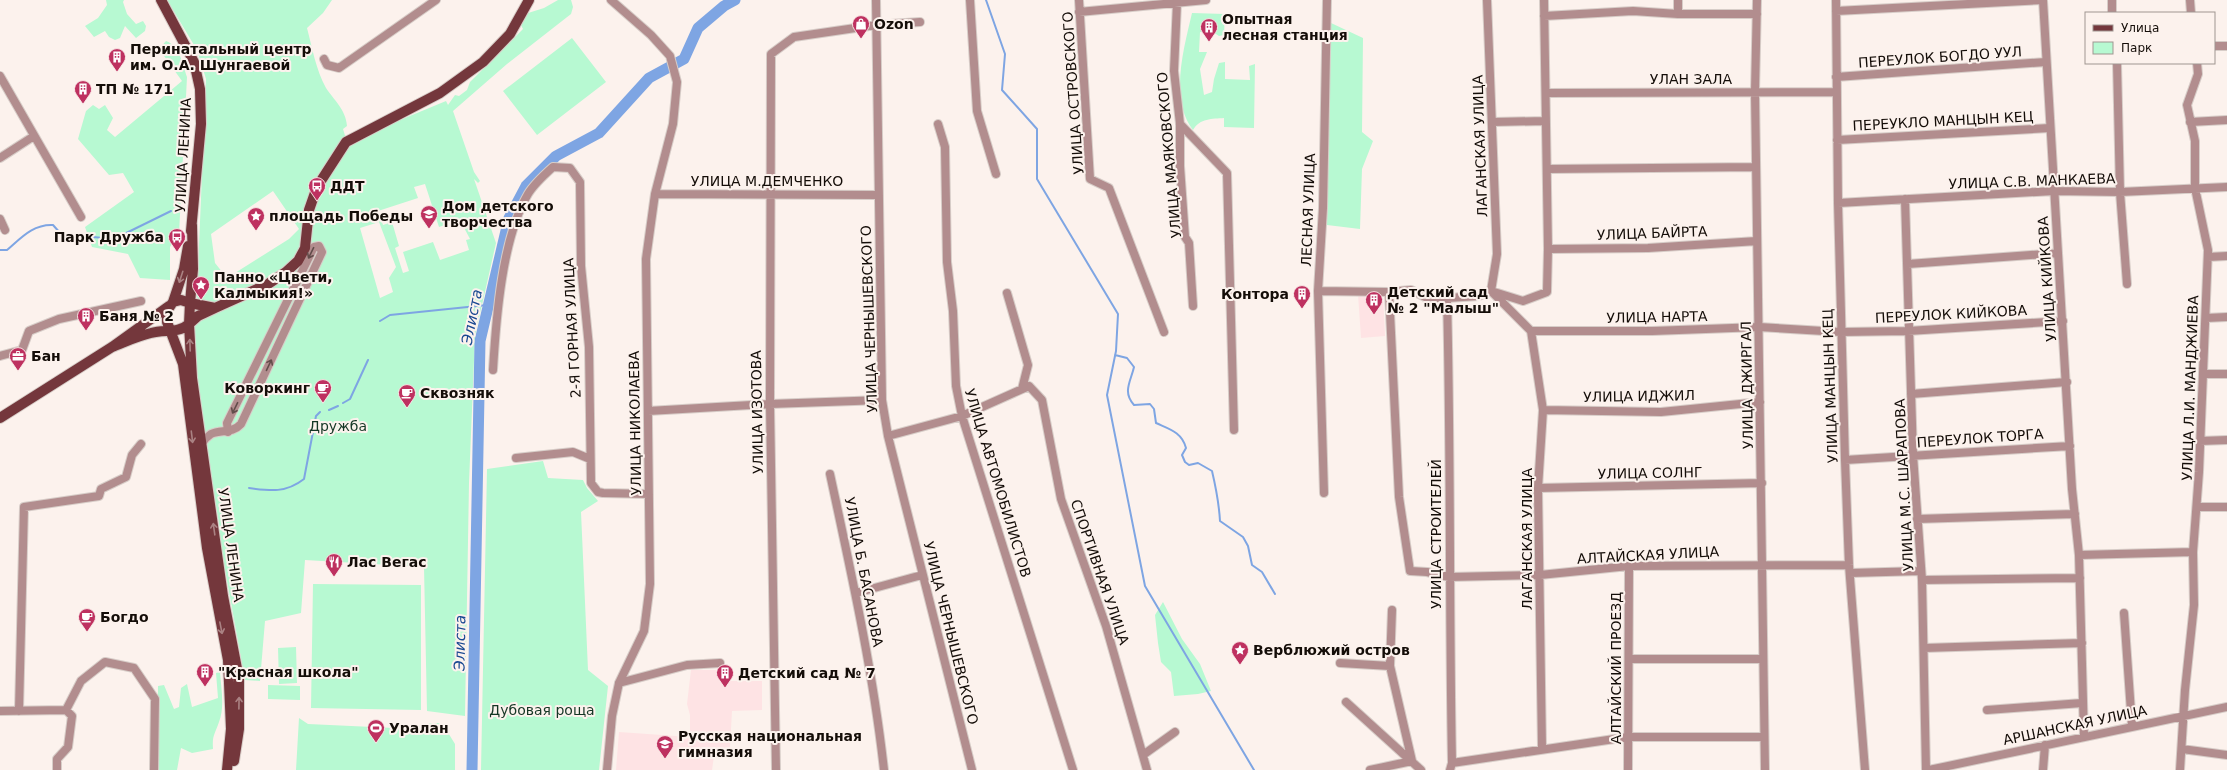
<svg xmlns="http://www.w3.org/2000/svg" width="2227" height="770" font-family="'DejaVu Sans',sans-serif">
<rect width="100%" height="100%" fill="#fcf2ed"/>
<path fill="#fee3e4" d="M 1358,294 L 1383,294 L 1385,336 L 1361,338 Z
M 691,670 L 726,670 L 726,681 L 762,681 L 762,710 L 732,711 L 730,747 L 715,749 L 712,770 L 616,770 L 619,732 L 690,737 L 690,715 L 687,704 Z"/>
<path fill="#b7f9d2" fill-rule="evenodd" d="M 106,0 L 124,0 L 123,2 L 127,14 L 136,24 L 143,21 L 146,26 L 145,31 L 136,38 L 125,26 L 120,38 L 115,40 L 109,37 L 105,31 L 94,37 L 85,26 L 98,18 L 107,5 Z
M 167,0 L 332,0 L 323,13 L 307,28 C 312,47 316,70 326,88 C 334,100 346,110 347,126 L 343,129 L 347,142 L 446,101 L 448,105 L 455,95 L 459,96 L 467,90 L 470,82 L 523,29 L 520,23 L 525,14 L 544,8 L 558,0 L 571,0 L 573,7 L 571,14 L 507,64 L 453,111 L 474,172 L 480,181 L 478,183 L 474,179 L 496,243 L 475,336 L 469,483 L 465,716 L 427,711 L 424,567 L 305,560 L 301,613 L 265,621 L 260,681 L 245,680 L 218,531 L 220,529 L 195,384 L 192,325 L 214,305 L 201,303 L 194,293 L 198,269 L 206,79 L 197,50 ZM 425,184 L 439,227 L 460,220 L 470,239 L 466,240 L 469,250 L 440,260 L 433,242 L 403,252 L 409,271 L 403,273 L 395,248 L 399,246 L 392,222 L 383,225 L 378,211 L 418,198 L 414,187 ZM 273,191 L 299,229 L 289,239 L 227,278 L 215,263 L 211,234 ZM 379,222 L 396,267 L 389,278 L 393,292 L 380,298 L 360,228 Z
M 1192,13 L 1225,14 L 1224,35 L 1219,36 L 1216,34 L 1200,32 L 1199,52 L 1207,52 L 1200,69 L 1204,95 L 1212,92 L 1214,79 L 1219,63 L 1225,62 L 1225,79 L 1250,80 L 1249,66 L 1255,64 L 1254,128 L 1224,127 L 1224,118 C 1212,119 1200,118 1193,130 C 1169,99 1184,48 1192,13 Z
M 1331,23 L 1363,38 L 1362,132 L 1373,141 L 1362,169 L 1360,229 L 1327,225 Z
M 572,38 L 606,82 L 537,135 L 503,91 Z
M 166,41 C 180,46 183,65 187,77 L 179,234 L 170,247 L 170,280 L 140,278 L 128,254 L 92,247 L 85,227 L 134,192 L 123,173 L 109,175 L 78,139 L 86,111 L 93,105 L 99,109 L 105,105 L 113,118 L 107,130 L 115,137 L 182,81 L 159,49 Z
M 543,461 L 548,478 L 583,480 L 587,488 L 598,501 L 581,512 L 588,670 L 608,686 L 599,770 L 481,770 L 487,469 Z
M 313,584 L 421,585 L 421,710 L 311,708 Z
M 1163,602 L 1182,639 L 1200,664 L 1211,691 L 1198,694 L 1174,696 L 1171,672 L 1161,662 L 1158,643 L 1155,615 Z
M 296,647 L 297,683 L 279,684 L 278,648 Z
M 220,672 C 221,688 225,707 219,722 C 215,734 212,735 213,749 L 192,753 L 181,748 L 177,770 L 157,770 L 158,686 L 164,685 L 174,709 L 179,707 L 181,688 L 187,684 L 192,707 L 218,698 L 216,673 Z
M 268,685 L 300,686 L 300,700 L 268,699 Z
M 299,718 L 308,724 L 416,729 L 423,723 L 442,723 L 455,744 L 455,770 L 296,770 Z"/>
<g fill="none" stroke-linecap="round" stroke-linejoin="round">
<path stroke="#7ea5e3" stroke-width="2" d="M 986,0 L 1005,54 L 1002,90 L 1037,129 L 1037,179 L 1118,314 L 1116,351 L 1107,395 L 1145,586 L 1254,770
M 0,250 L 7,250 C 21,238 33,224 53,225 L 61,234 L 76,242 L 93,237 L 114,239 L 171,211
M 380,321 L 390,315 L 487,305
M 1115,355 L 1127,358 L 1134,367 C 1131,381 1122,392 1134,405 L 1150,404 L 1154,409 L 1156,423 C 1169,429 1182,432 1186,448 L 1182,455 L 1185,462 L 1189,465 L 1198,463 L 1212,471 C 1216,488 1219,504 1220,521 L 1243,537 L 1248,546 L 1252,565 L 1262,572 L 1275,594
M 343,403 L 350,399 L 368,360
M 329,410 L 338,406
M 249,488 C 271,491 286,493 304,479 L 316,416 L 320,412"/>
<path stroke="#7ea5e3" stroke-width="11" d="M 472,770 L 480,341 L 509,218 L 526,186 L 556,156 L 599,133 L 649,78 L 684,59 L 698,28 L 724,6 L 735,0"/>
<g stroke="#d7cdc8" stroke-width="10">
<path id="minor" d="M 876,0 L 882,400 L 888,436 L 972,770
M 970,0 L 977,111 L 996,174
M 1079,0 L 1090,179 L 1109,188 L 1164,332
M 1487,0 L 1497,254 L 1491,291
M 1757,0 L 1755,92 L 1765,770
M 1836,0 L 1838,203 L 1845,460 L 1849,565 L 1865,770
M 2043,0 L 2072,489 L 2079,555 L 2193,552
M 2112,0 L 2112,13
M 2190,0 L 2191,13
M 1177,3 L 1174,71 L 1180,124 L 1180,166 L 1185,237 L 1189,243 L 1193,306
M 1836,11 L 2043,0
M 1079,12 L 1206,0
M 1678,14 L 1678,0
M 1544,16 L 1633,11 L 1678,14 L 1757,14
M 2214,46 L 2227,46
M 324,59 L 327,65 L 339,68 L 436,0
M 2117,63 L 2120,192 L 2127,284
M 0,76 L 81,217
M 1836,77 L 2046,62
M 1546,93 L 1836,92
M 1492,122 L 1546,121
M 2190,122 L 2227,120
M 938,124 L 945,147 L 947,262 L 953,311 L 956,386 L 962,416 L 1073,770
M 1180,124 L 1227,173 L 1234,430
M 1837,140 L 2050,128
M 0,158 L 34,136
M 1547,169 L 1756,167
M 655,194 L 879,195
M 1905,199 L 1913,455 L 1922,580 L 1926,770
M 1838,203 L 2054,191 L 2120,192 L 2227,187
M 0,219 L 5,230
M 1548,249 L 1648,248 L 1757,241
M 2208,257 L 2227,256
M 1908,264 L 2058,253
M 1318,291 L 1389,292 L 1411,290 L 1427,298 L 1447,298 L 1479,296 L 1491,291 L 1523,301 L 1547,292 L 1548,249 L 1544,0
M 1491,291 L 1531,331 L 1652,331 L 1759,327 L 1840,332 L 1908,331 L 2063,321
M 1389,292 L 1399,497 L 1410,571 L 1427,572 L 1449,577 L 1540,575 L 1629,566 L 1849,565
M 1007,293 L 1028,365 L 1022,389
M 1447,298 C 1451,453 1449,608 1452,763 L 1450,770
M 2206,318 L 2227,317
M 1531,331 L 1543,410 L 1538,488 L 1542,748
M 0,356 L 22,350 L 29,331 L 59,319 L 141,301
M 493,370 C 496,319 502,238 528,194 C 534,184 544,175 553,167 L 570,168 L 580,182 L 581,266 L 589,347 L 591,483 L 598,492 L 603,493 L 649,494
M 2203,374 L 2227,374
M 1911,394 L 2067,382
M 1543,410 L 1661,412 L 1760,402
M 648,411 L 770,404 L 882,400
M 888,436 L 962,416 L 1029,386 L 1042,400 L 1061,499 L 1106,626 L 1147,770
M 2200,441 L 2227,440
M 202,443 C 204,440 208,436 211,434 C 221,429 232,434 241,424 L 322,252 L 319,246 L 314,247 L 227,423 L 228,432
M 516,458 L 573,452 L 590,459
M 1845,460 L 2070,446
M 830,474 C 851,572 873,670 884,770
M 1538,488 L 1762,483
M 1324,493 L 1318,291 L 1323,208 L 1327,0
M 2197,507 L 2227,507
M 1917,519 L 2075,514
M 2079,555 L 2084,737
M 1850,573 L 1921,571
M 1922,580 L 2080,578
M 856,593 L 922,575
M 2124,613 L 2132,726
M 1924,648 L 2082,643
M 1629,659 L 1762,659
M 1340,663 L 1390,666
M 619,683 L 687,665 L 720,663
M 1346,702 L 1421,770
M 1987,710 L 2082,703
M 0,711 L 66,710 L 81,681 L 105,662 L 134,668 L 155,699 L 154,770
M 19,711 L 24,507 L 99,496 L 101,489 L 126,477 L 132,455 L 141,444
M 2182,749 L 2227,755
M 1143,755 L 1175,732
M 1452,763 L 1628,737 L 1763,737
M 57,770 L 57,759 L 68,747 L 72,716 L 66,710
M 607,770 L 612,716 L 619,683 L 644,631 L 650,584 L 646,259 L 655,194 L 673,124 L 677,82 L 670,56 L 651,35 L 611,0
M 776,770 L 770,404 L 771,54 L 794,37 L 876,25 L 920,22
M 1370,770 L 1412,761 L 1390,666 L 1392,610
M 1628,770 L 1629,566
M 1929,770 L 2227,707
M 2043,770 L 2045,745
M 2180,770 L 2185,690 L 2194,605 L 2193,552 L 2199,472 L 2208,250 L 2195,188 L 2195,141 L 2187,105 L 2198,74 L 2197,63"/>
</g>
<g stroke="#d7cdc8" stroke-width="12">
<path id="major" d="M 161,0 L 194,62 L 200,89 L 201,124 L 191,231
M 192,225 L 193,269 L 190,303 L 215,308 L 198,316 L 189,324 L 192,378 L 223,596 L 239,679 L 239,729 L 234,761
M 173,302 L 184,269 L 188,246
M 215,308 L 268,284 L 286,272 L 298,261 L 305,248 L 309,210 L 317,187 L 346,142 L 440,93 L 483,62 L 510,34 L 529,0
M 112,347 C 125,342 138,336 151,333 C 165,329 178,334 189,324 L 190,303 L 181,300 L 173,302 L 167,311 L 167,322 L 183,364 L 207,548 L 228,660 L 231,729 L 227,770
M 0,418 L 112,347 L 169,306"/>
</g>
<use href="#minor" stroke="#b28d8e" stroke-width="8"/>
<use href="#major" stroke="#74373c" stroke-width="10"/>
</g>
<defs><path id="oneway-shaft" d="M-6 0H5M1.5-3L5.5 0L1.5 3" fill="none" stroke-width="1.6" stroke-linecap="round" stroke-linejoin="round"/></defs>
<g stroke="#634d4b">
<use href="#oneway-shaft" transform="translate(311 253) rotate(116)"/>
<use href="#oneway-shaft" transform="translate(269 365) rotate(-65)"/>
<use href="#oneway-shaft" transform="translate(235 408) rotate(116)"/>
</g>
<g stroke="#aa8283">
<use href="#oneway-shaft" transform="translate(181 277) rotate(108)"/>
<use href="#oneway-shaft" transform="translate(190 345) rotate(-92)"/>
<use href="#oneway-shaft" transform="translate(192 437) rotate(83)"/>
<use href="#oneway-shaft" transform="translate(214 529) rotate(-98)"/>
<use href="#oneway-shaft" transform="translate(221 628) rotate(79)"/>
<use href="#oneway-shaft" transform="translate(239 703) rotate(-89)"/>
</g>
<defs>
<g id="shop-pin" transform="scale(0.9)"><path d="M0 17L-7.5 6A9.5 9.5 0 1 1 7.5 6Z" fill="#be3160" stroke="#fcf2ed"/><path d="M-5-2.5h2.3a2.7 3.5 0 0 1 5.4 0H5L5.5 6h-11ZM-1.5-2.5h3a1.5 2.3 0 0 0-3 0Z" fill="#fff"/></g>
<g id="building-pin" transform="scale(0.9)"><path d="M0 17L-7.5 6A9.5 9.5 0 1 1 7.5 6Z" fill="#be3160" stroke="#fcf2ed"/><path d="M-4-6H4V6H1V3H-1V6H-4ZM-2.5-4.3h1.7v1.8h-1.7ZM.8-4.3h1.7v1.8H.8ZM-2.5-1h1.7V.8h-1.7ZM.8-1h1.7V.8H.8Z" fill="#fff"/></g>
<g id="bus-pin" transform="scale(0.9)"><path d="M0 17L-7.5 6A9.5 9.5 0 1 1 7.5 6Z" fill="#be3160" stroke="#fcf2ed"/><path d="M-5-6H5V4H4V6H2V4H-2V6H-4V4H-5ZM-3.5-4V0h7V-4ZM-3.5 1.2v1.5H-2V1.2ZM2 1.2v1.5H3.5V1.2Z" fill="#fff"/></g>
<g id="school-pin" transform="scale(0.9)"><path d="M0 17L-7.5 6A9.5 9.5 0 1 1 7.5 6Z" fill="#be3160" stroke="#fcf2ed"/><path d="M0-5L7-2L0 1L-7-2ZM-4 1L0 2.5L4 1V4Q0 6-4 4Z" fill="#fff"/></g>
<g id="sight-pin" transform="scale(0.9)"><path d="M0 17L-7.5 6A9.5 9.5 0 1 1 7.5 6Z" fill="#be3160" stroke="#fcf2ed"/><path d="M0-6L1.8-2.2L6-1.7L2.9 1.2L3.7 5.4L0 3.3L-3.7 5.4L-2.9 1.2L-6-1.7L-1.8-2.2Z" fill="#fff"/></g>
<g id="office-pin" transform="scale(0.9)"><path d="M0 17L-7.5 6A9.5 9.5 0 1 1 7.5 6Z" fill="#be3160" stroke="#fcf2ed"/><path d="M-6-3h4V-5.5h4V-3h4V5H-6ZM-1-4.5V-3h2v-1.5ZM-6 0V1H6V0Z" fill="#fff"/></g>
<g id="cafe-pin" transform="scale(0.9)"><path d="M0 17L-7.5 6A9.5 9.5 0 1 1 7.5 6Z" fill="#be3160" stroke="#fcf2ed"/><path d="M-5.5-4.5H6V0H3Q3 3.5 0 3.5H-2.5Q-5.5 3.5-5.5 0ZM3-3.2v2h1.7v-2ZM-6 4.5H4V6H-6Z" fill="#fff"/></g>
<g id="restaurant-pin" transform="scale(0.9)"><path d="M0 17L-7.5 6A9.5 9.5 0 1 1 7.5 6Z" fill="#be3160" stroke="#fcf2ed"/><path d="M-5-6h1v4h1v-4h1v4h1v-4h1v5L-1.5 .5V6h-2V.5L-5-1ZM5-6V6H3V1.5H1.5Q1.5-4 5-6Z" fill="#fff"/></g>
<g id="stadium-pin" transform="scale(0.9)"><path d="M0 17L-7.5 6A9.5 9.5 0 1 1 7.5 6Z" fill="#be3160" stroke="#fcf2ed"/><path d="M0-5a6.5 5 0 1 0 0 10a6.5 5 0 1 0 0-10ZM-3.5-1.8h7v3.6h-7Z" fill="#fff"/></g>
</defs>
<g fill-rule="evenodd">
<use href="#shop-pin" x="861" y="24"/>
<use href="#building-pin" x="1209" y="27"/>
<use href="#building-pin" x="117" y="57"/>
<use href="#building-pin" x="83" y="89"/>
<use href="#bus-pin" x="317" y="186"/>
<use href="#school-pin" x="429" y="214"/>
<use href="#sight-pin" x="256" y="216"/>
<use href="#bus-pin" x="177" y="237"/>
<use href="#sight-pin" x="201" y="285"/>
<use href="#building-pin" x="1302" y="294"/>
<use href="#building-pin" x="1374" y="300"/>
<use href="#building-pin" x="86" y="316"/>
<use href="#office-pin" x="18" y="356"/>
<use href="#cafe-pin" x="323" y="388"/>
<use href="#cafe-pin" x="407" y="393"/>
<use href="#restaurant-pin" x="334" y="562"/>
<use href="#cafe-pin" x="87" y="617"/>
<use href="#sight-pin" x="1240" y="650"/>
<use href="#building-pin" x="205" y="672"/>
<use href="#building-pin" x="725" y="673"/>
<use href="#stadium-pin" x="376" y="728"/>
<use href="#school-pin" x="665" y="744"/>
</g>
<g text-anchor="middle" stroke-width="4" stroke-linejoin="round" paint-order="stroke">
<g font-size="14" font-weight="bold" fill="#140d08" stroke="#fcf2ed" text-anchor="start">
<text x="1222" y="24">Опытная<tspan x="1222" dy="16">лесная станция</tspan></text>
<text x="874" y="29">Ozon</text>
<text x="130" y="54">Перинатальный центр<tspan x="130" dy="16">им. О.А. Шунгаевой</tspan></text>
<text x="96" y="94">ТП № 171</text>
<text x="330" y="191">ДДТ</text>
<text x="442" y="211">Дом детского<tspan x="442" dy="16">творчества</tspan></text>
<text x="269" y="221">площадь Победы</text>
<text x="164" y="242" text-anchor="end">Парк Дружба</text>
<text x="214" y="282">Панно «Цвети,<tspan x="214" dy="16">Калмыкия!»</tspan></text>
<text x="1387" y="297">Детский сад<tspan x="1387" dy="16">№ 2 "Малыш"</tspan></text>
<text x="1289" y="299" text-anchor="end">Контора</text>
<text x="99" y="321">Баня № 2</text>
<text x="31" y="361">Бан</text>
<text x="310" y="393" text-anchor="end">Коворкинг</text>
<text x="420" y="398">Сквозняк</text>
<text x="347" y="567">Лас Вегас</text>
<text x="100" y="622">Богдо</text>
<text x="1253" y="655">Верблюжий остров</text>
<text x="218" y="677">"Красная школа"</text>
<text x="738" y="678">Детский сад № 7</text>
<text x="389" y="733">Уралан</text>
<text x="678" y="741">Русская национальная<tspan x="678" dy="16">гимназия</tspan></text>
</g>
<g font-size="14" fill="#140d08" stroke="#fcf2ed">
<text transform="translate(1940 57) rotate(-4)" y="5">ПЕРЕУЛОК БОГДО УУЛ</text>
<text x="1691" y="84">УЛАН ЗАЛА</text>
<text transform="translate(1073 93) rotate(-94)" y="5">УЛИЦА ОСТРОВСКОГО</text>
<text transform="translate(1943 121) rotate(-3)" y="5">ПЕРЕУКЛО МАНЦЫН КЕЦ</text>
<text transform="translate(1480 146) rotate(-92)" y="5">ЛАГАНСКАЯ УЛИЦА</text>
<text transform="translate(183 155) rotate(-87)" y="5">УЛИЦА ЛЕНИНА</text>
<text transform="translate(1169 155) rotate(-95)" y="5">УЛИЦА МАЯКОВСКОГО</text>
<text x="767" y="186">УЛИЦА М.ДЕМЧЕНКО</text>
<text transform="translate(2032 181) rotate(-2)" y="5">УЛИЦА С.В. МАНКАЕВА</text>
<text transform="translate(1308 210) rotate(-88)" y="5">ЛЕСНАЯ УЛИЦА</text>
<text transform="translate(1652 233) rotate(-2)" y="5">УЛИЦА БАЙРТА</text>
<text transform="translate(2047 279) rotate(-94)" y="5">УЛИЦА КИЙКОВА</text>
<text transform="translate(1951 314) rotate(-3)" y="5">ПЕРЕУЛОК КИЙКОВА</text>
<text transform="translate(1657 317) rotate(-1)" y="5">УЛИЦА НАРТА</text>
<text transform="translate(869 319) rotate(-92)" y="5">УЛИЦА ЧЕРНЫШЕВСКОГО</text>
<text transform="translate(572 328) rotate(-93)" y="5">2-Я ГОРНАЯ УЛИЦА</text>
<text transform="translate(1747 385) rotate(-91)" y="5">УЛИЦА ДЖИРГАЛ</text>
<text transform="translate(1830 386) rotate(-92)" y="5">УЛИЦА МАНЦЫН КЕЦ</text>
<text transform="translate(2190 388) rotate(-88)" y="5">УЛИЦА Л.И. МАНДЖИЕВА</text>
<text transform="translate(1639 396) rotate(-1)" y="5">УЛИЦА ИДЖИЛ</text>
<text transform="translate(757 412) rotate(-91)" y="5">УЛИЦА ИЗОТОВА</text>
<text transform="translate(635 423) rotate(-91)" y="5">УЛИЦА НИКОЛАЕВА</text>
<text transform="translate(1980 438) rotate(-4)" y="5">ПЕРЕУЛОК ТОРГА</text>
<text transform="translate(1650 473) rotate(-1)" y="5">УЛИЦА СОЛНГ</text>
<text transform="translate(998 483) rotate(73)" y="5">УЛИЦА АВТОМОБИЛИСТОВ</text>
<text transform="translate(1904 485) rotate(-93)" y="5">УЛИЦА М.С. ШАРАПОВА</text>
<text transform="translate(1436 534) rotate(-90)" y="5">УЛИЦА СТРОИТЕЛЕЙ</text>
<text transform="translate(1527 539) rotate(-90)" y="5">ЛАГАНСКАЯ УЛИЦА</text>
<text transform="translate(231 545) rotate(82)" y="5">УЛИЦА ЛЕНИНА</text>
<text transform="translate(1648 555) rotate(-3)" y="5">АЛТАЙСКАЯ УЛИЦА</text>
<text transform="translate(864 572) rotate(79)" y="5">УЛИЦА Б. БАСАНОВА</text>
<text transform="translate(1100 572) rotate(71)" y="5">СПОРТИВНАЯ УЛИЦА</text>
<text transform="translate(951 633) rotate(76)" y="5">УЛИЦА ЧЕРНЫШЕВСКОГО</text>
<text transform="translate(1616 668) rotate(-90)" y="5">АЛТАЙСКИЙ ПРОЕЗД</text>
<text transform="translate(2075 725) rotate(-12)" y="5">АРШАНСКАЯ УЛИЦА</text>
</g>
<g font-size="14" fill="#153725" stroke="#fcf2ed">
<text x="338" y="431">Дружба</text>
<text x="542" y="715">Дубовая роща</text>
</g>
<g font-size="15" font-style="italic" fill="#194891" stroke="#fcf2ed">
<text transform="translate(472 317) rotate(-79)" y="5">Элиста</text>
<text transform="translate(460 643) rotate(-89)" y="5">Элиста</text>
</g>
</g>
<rect x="2085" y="12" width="130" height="52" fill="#fcf2ed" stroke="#9f9691"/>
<rect x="2093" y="25" width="20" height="6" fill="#74373c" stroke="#9f9691"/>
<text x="2121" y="32" font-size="12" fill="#140d08">Улица</text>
<rect x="2093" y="42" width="20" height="12" fill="#b7f9d2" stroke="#9f9691"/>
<text x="2121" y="52" font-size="12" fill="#140d08">Парк</text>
</svg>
